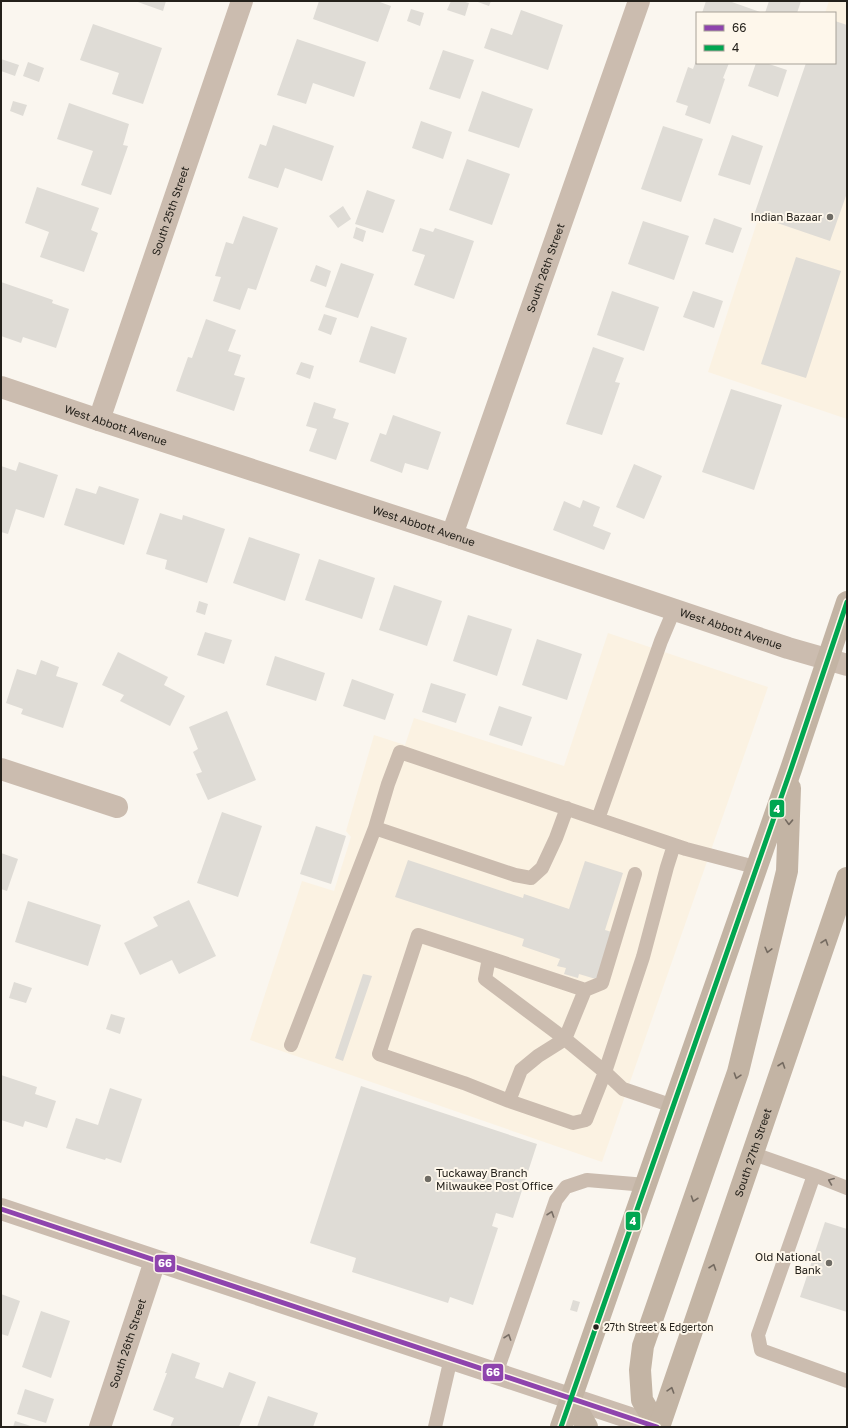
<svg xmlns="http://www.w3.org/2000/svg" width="848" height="1428" font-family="'Golos Text',sans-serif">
<rect width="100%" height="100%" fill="#faf6ef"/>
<path fill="#fbf2e2" d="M 829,1 L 847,1 L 847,419 L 708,372 L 809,63 L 835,63 L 835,13 L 825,13 Z
M 608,633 L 768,687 L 602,1162 L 250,1040 L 302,881 L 334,891 L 351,837 L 346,831 L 374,735 L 405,745 L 414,718 L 564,766 Z"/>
<path fill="#dfdcd6" d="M 135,1 L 166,1 L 163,11 Z
M 319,1 L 377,1 L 391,6 L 378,42 L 313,19 Z
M 451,1 L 462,1 L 469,3 L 465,16 L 447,10 Z
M 475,1 L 491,1 L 489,6 Z
M 706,1 L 729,1 L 763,13 L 702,13 Z
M 769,1 L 801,1 L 797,13 L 765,13 Z
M 411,9 L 424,13 L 420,26 L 407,21 Z
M 521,10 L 563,25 L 548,70 L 484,48 L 491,28 L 512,35 Z
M 835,21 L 847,25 L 847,193 L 830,241 L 754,215 L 806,63 L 835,63 Z
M 93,24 L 162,48 L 143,104 L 112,94 L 119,73 L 80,60 Z
M 297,39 L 366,62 L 354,97 L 313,83 L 306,104 L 277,95 Z
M 443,50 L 474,60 L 460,99 L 429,89 Z
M 697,58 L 697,63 L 729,63 L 723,78 L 725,79 L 710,124 L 685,115 L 688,106 L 676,102 L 688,67 L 693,69 Z
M 1,59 L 19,65 L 15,76 L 1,71 Z
M 28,62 L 44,68 L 39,82 L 23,76 Z
M 756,63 L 766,63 L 787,70 L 778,97 L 748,86 Z
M 482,91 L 533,109 L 519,148 L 468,131 Z
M 13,101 L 27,105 L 23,116 L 10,111 Z
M 69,103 L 129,124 L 123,145 L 128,146 L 111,195 L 81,185 L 93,151 L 57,139 Z
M 421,121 L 452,132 L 443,159 L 412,148 Z
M 273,125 L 334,146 L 322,181 L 285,168 L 278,188 L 248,178 L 260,144 L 266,146 Z
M 663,126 L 703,139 L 681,202 L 641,189 Z
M 732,135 L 763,146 L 750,185 L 718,175 Z
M 467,159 L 510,174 L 492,225 L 449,210 Z
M 37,187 L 99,208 L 91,230 L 98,233 L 84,272 L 40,257 L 49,232 L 25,223 Z
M 367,190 L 395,200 L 383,233 L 355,224 Z
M 343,206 L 351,219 L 338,228 L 329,216 Z
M 243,216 L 278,228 L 256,290 L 248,288 L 240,310 L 213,301 L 221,277 L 215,276 L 226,242 L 233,244 Z
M 714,218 L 742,228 L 733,253 L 705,244 Z
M 643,221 L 689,236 L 674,280 L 628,264 Z
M 356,227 L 366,231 L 363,242 L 353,238 Z
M 420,228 L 433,232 L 435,228 L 474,241 L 454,299 L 414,285 L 425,255 L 412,251 Z
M 796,257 L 841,271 L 806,378 L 761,364 Z
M 341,263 L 374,274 L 358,318 L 325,307 Z
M 316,265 L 331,271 L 326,287 L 310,281 Z
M 1,282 L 53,300 L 52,303 L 69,309 L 56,348 L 23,337 L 21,343 L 1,336 Z
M 612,291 L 659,307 L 644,351 L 597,335 Z
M 693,291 L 723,301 L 714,328 L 683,317 Z
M 324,314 L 337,318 L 331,335 L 318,330 Z
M 206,319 L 236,330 L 228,351 L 241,355 L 234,375 L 245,378 L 234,411 L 176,391 L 188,357 L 192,358 Z
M 371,326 L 407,338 L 395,374 L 359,362 Z
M 593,347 L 624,358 L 615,382 L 620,383 L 602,435 L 566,424 Z
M 301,362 L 314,366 L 310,379 L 296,374 Z
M 731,389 L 782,405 L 754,490 L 702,472 Z
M 314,402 L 336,409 L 333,418 L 349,423 L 336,460 L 309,451 L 317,429 L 306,426 Z
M 393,415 L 441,432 L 428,470 L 405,463 L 402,473 L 370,461 L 380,433 L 386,435 Z
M 19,462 L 58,475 L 44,518 L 16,509 L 8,534 L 1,532 L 1,466 L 16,471 Z
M 634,464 L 662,476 L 644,519 L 616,507 Z
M 99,486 L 139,499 L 124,545 L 64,525 L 76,488 L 96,494 Z
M 583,500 L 600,507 L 593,526 L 611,533 L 604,550 L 553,530 L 564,501 L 580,508 Z
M 160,513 L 182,520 L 183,515 L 225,529 L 207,583 L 165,569 L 167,560 L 146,554 Z
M 249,537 L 300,554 L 285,601 L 233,583 Z
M 319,559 L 375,578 L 362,619 L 305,600 Z
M 394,585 L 442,601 L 427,646 L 379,630 Z
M 199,601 L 208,604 L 205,615 L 196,612 Z
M 468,615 L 512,629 L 497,676 L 453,661 Z
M 205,632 L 232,640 L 224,664 L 197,655 Z
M 537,639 L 582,654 L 567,700 L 522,685 Z
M 118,652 L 168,677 L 164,685 L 185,696 L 170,726 L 120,701 L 124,695 L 102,685 Z
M 275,656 L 325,673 L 316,701 L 266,685 Z
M 41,660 L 59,667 L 56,676 L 78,683 L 63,728 L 21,714 L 23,709 L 6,703 L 17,669 L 36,675 Z
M 352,679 L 394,694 L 385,720 L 343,706 Z
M 431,683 L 466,694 L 456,723 L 422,712 Z
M 499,706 L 532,717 L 522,746 L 489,735 Z
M 227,711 L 256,780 L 208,800 L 196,774 L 202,772 L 193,752 L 198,749 L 189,727 Z
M 222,812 L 262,826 L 238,897 L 197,883 Z
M 316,826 L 346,836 L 331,884 L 300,874 Z
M 1,853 L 18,859 L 7,891 L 1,889 Z
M 408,860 L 523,898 L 524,894 L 569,909 L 585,861 L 623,873 L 605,930 L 615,933 L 599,980 L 579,974 L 578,978 L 564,974 L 566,968 L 557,966 L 560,959 L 522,946 L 524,939 L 395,897 Z
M 189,900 L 216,956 L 179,974 L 172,960 L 140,975 L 124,943 L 158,926 L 153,917 Z
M 28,901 L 101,925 L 88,966 L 15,942 Z
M 363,974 L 372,976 L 343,1061 L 335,1058 Z
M 14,982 L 32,988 L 26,1003 L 9,998 Z
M 111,1014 L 125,1018 L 120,1034 L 106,1029 Z
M 1,1075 L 37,1087 L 35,1094 L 56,1101 L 47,1128 L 25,1121 L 23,1127 L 1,1120 Z
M 361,1086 L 537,1144 L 513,1218 L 496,1213 L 492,1226 L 498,1228 L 473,1305 L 450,1297 L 448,1303 L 352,1272 L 356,1258 L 310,1243 Z
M 110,1088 L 142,1099 L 121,1163 L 106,1158 L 105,1160 L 66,1148 L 76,1118 L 98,1125 Z
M 825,1222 L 847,1229 L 847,1312 L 800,1297 Z
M 1,1294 L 20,1301 L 8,1336 L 1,1334 Z
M 573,1300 L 580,1302 L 577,1312 L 570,1310 Z
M 41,1311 L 70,1321 L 51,1378 L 22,1367 Z
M 172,1353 L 200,1363 L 195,1378 L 223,1388 L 229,1372 L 256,1382 L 239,1427 L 170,1427 L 174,1418 L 153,1410 L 167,1373 L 165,1373 Z
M 25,1389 L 54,1399 L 46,1423 L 17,1414 Z
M 268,1396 L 318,1413 L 313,1427 L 257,1427 Z
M 15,1421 L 34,1427 L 13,1427 Z"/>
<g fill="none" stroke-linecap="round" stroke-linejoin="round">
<path stroke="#cbbcaf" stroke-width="14" d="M 567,808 L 556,838 L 542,868 L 531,878 L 515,875 L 375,828 L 388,784 L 400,752 L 674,845
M 598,819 L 661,641 L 674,610
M 418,935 L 489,958 L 485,979 L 565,1039 L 605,1072 L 586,1120 L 573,1123 L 509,1101 L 464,1083 L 379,1054 Z
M 489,958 L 585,990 L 565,1039 L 538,1056 L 521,1070 L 509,1101
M 585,990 L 602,983 L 635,874
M 291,1045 L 375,828
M 673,1106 L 623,1089 L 605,1072 L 643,957 L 667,867 L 674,845 L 686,849 L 755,867
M 751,1153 L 814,1175 L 758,1335 L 761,1350 L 847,1381
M 814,1175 L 847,1188
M 496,1374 L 556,1200 L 566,1187 L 587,1180 L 646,1185
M 435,1427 L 451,1358"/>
<g stroke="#cbbcaf" stroke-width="22">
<path id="s1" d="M 1,387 L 99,420 L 452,535 L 788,648 L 847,665"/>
<path id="s2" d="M 99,420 L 242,1"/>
<path id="s3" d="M 452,535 L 639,1"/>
<path d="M 1,769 L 117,807"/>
<path id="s4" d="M 100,1427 L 155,1261"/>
</g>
<path stroke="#cbbcaf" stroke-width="22" d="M 1,1209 L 657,1427"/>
<g stroke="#c3b4a4" stroke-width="22">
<path d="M 571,1399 L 587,1427"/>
<path d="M 561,1427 L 791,769 L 847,602"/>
<path d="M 658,1427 L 642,1400 L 640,1370 L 643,1346 L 738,1072 L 787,871 L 790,788"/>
<path id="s5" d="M 659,1427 L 847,878"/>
</g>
<g stroke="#fef7eb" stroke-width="8">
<path id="bus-1" d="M 1,1209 L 657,1427"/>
</g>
<g stroke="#fef7eb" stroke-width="8">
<path id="bus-2" d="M 561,1427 L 791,769 L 847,602"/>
</g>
<use href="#bus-1" stroke="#8e44ad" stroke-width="5"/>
<use href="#bus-2" stroke="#00a651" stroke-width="5"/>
</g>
<defs><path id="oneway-chevron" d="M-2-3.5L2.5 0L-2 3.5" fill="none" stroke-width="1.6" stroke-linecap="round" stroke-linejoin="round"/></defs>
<g stroke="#746a60">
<use href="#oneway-chevron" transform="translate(789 822) rotate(92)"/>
<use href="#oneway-chevron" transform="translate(825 942) rotate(-71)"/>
<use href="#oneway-chevron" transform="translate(768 950) rotate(104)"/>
<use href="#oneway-chevron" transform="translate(782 1065) rotate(-71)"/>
<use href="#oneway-chevron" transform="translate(737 1076) rotate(108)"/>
<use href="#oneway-chevron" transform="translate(694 1199) rotate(109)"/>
<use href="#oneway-chevron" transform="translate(713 1267) rotate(-71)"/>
<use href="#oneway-chevron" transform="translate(671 1390) rotate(-72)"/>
</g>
<g stroke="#786e65">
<use href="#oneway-chevron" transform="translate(831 1181) rotate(-158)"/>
<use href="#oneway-chevron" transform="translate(551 1214) rotate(-71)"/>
<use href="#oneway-chevron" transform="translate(508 1337) rotate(-71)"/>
</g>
<g fill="#6f6c65" stroke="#fef7eb" stroke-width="1.5">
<circle cx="830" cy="217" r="4"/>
<circle cx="428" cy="1179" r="4"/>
<circle cx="829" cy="1263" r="4"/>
</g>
<circle fill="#24211b" stroke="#fef7eb" stroke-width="1.5" cx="596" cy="1327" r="3.5"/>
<g text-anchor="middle" stroke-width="4" stroke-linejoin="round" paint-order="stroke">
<g font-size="10" fill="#24211b" stroke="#fef7eb" text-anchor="start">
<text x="604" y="1331">27th Street &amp; Edgerton</text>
</g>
<g font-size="11" fill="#24211b" stroke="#fef7eb">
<text dy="4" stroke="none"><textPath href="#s2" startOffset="221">South 25th Street</textPath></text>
<text dy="4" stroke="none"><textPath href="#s3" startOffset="283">South 26th Street</textPath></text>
<text dy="4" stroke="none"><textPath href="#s1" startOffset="121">West Abbott Avenue</textPath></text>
<text dy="4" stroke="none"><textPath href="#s1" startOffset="445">West Abbott Avenue</textPath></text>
<text dy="4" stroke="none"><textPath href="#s1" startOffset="769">West Abbott Avenue</textPath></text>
<text dy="4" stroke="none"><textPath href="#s5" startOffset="290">South 27th Street</textPath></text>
<text dy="4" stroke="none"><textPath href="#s4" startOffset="88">South 26th Street</textPath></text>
</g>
<g font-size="11" fill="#24211b" stroke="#fef7eb" text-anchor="end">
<text x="822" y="221">Indian Bazaar</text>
<text x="436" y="1177" text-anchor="start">Tuckaway Branch<tspan x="436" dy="13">Milwaukee Post Office</tspan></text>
<text x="821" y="1261">Old National<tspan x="821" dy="13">Bank</tspan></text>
</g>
</g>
<g stroke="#fef7eb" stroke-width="1.5">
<rect x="769" y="799" width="16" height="19" rx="4" fill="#00a651"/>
<rect x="625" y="1211" width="16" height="20" rx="4" fill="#00a651"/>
<rect x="154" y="1254" width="22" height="19" rx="4" fill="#8e44ad"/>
<rect x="482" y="1363" width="22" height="19" rx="4" fill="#8e44ad"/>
</g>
<g font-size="11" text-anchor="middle" font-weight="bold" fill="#fff">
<text x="777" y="813">4</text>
<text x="633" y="1225">4</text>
<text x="165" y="1267">66</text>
<text x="493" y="1376">66</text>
</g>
<rect width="848" height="1428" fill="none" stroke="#24211b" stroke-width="4"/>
<rect x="696" y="12" width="140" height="52" fill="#fef7eb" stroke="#a7a198"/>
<rect x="704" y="25" width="20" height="6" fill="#8e44ad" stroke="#a7a198"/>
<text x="732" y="32" font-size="12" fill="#24211b">66</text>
<rect x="704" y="45" width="20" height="6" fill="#00a651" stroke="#a7a198"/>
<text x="732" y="52" font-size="12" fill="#24211b">4</text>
</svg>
